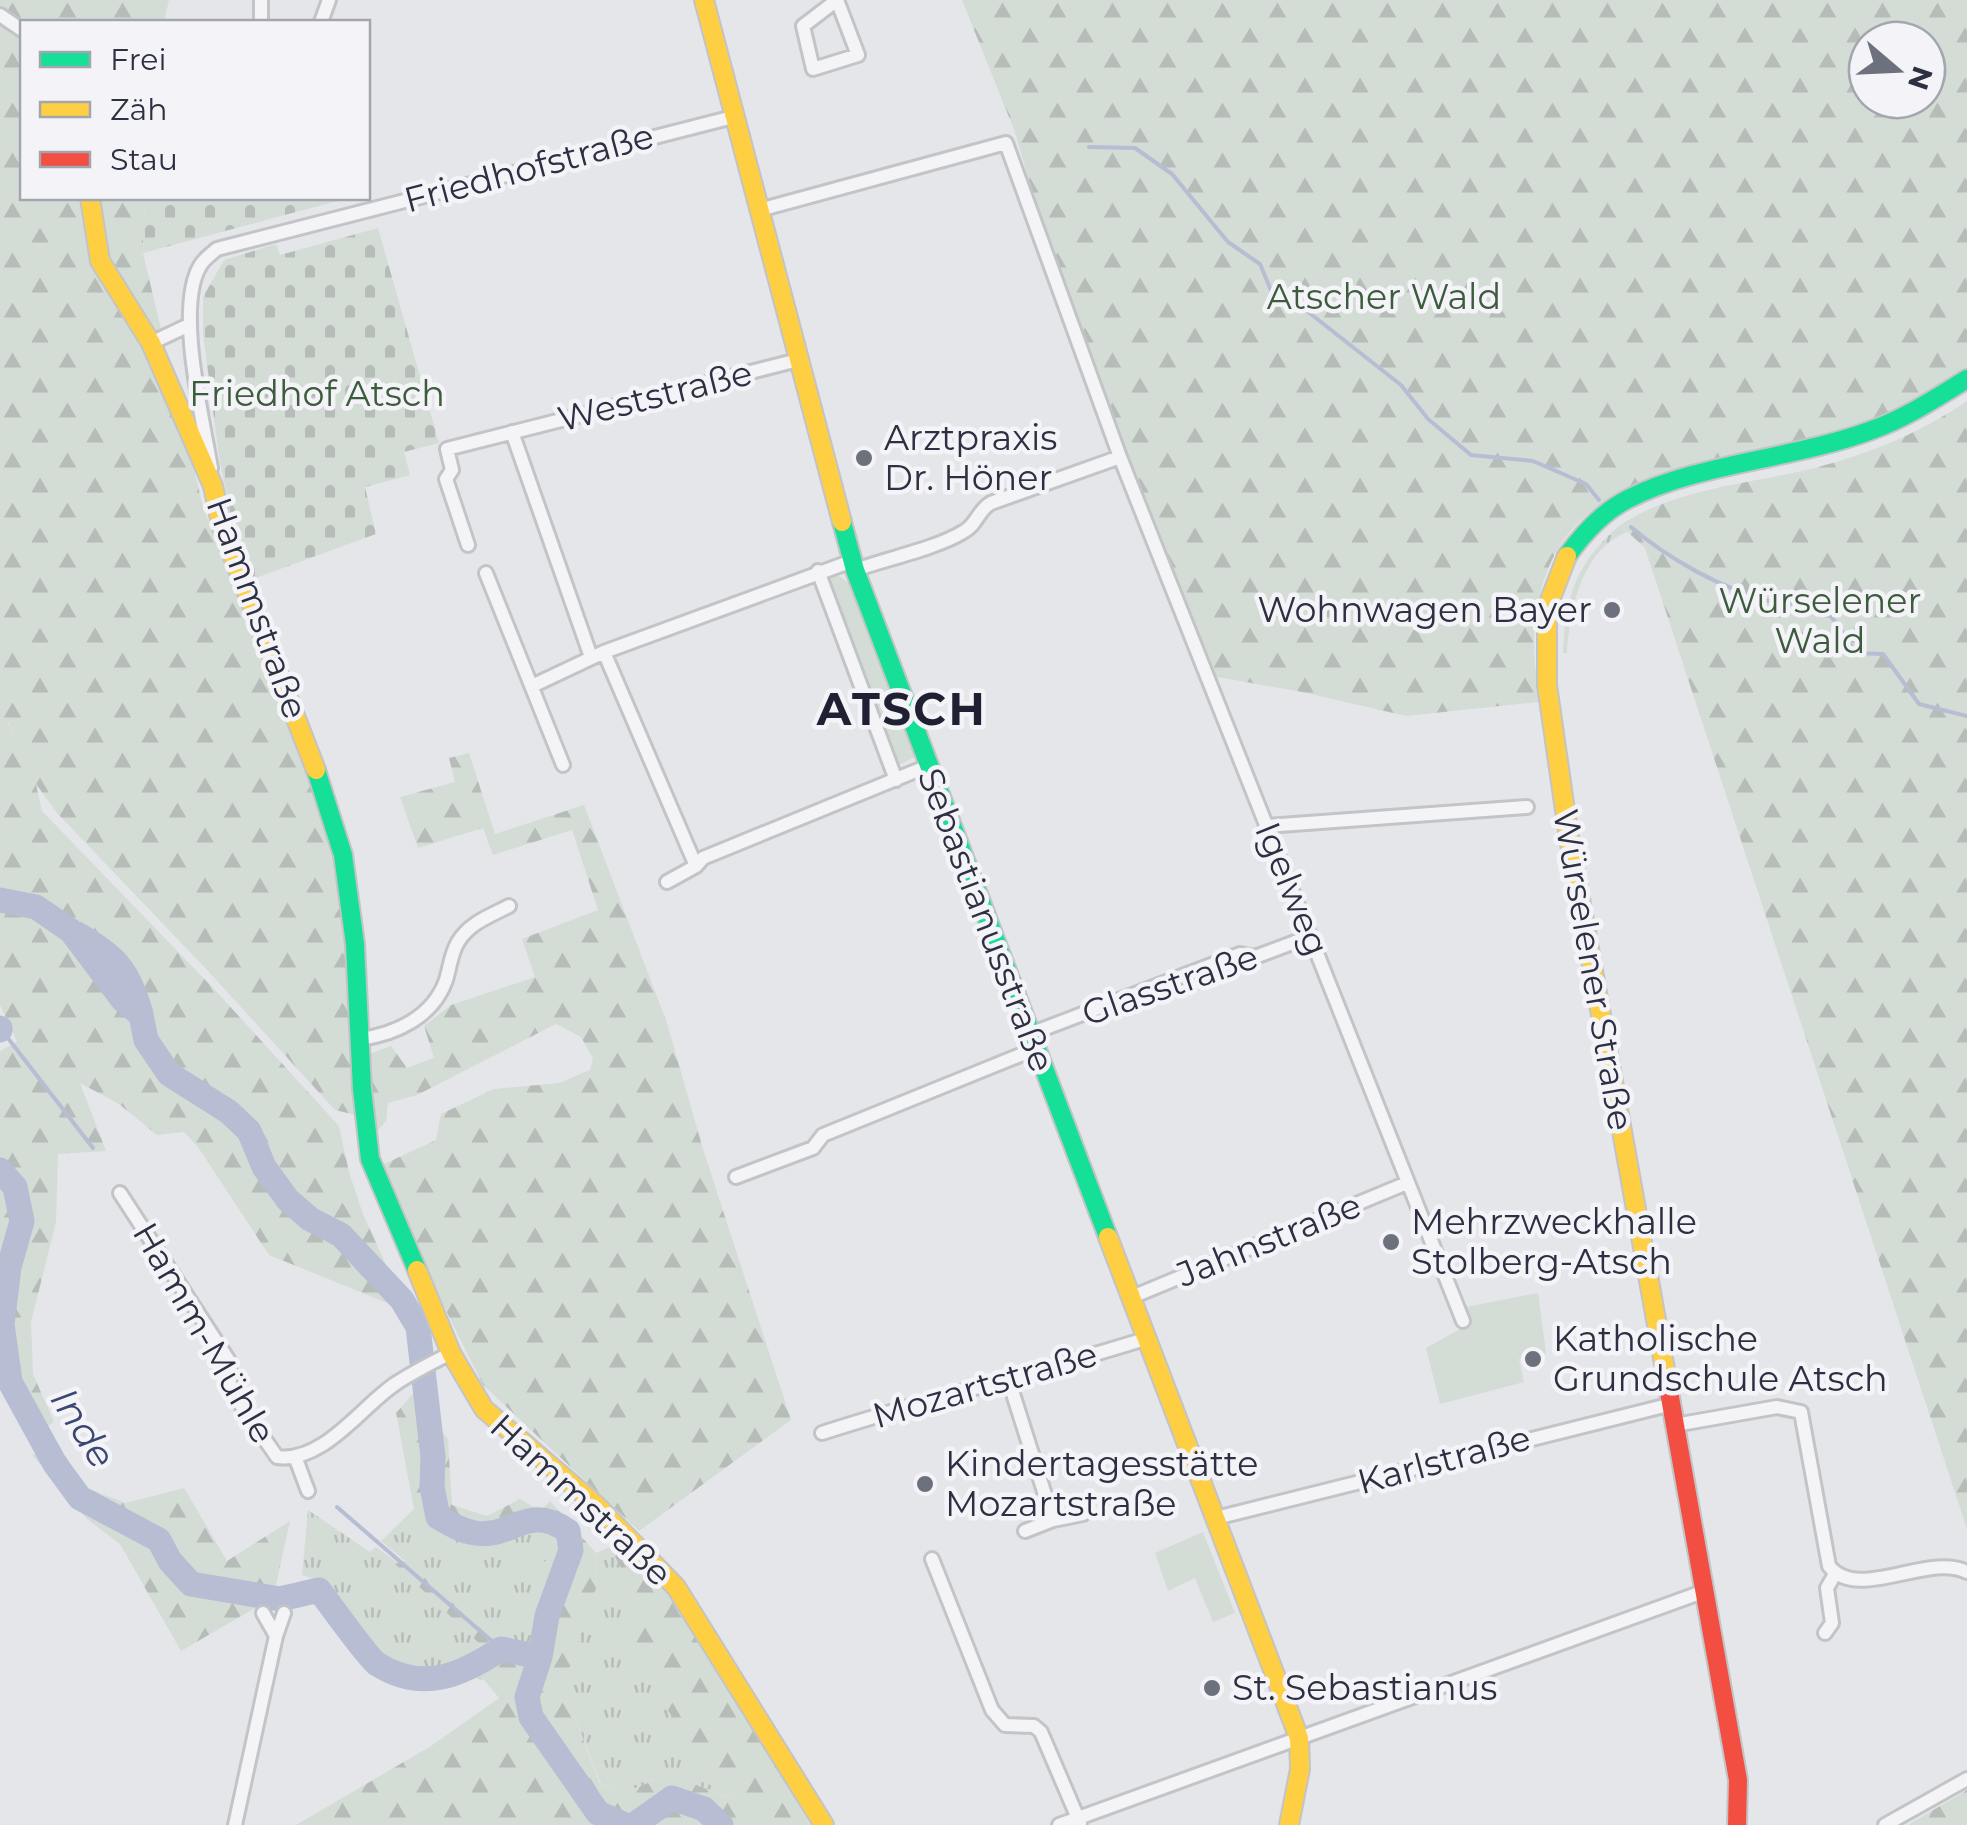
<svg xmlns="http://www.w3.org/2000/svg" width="1967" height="1825" font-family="Montserrat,sans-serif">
<defs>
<pattern id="grass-tufts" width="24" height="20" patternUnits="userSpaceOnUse" patternTransform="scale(2.5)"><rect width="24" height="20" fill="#d4dcd6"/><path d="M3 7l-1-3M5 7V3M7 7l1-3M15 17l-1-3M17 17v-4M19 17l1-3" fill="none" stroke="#b6bdb9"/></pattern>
<pattern id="forest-firs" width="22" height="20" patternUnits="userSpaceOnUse" patternTransform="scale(2.5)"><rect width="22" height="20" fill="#d4dcd6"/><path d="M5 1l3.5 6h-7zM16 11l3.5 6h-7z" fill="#b6bdb9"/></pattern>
<pattern id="cemetery-stones" width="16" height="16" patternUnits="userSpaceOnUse" patternTransform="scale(2.5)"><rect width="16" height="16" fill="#d4dcd6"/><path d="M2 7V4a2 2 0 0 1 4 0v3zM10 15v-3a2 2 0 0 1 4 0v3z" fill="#b6bdb9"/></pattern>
</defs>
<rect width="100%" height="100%" fill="#e5e6ea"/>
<path fill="url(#grass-tufts)" d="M 1620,525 L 1627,532 C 1581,551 1570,609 1567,653 L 1563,653 C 1565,596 1576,563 1620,525 Z
M 7,721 L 20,749 L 0,761 L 0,724 Z
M 414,1509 L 454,1533 L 497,1538 L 545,1531 L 561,1547 L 540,1566 L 546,1589 L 535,1644 L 493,1636 L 412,1559 L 405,1561 L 381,1541 Z
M 308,1510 L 370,1552 L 376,1547 L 398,1563 L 396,1565 L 485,1649 L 467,1661 L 468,1668 L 444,1673 L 411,1672 L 377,1660 L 322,1582 L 302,1575 Z
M 610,1547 L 644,1613 L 696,1751 L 735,1793 L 734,1799 L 668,1774 L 627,1792 L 601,1784 L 572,1710 L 560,1693 L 597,1585 L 596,1553 Z"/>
<path fill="url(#forest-firs)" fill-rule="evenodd" d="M 0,0 L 169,0 L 164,22 L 22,22 L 22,198 L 145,198 L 143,253 L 203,507 L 321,801 L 342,888 L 360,1116 L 335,1110 L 208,971 L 57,813 L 36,784 L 42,811 L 215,990 L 339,1126 L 349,1172 L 363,1214 L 407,1311 L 269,1255 L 198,1147 L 184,1132 L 157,1135 L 119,1104 L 80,1083 L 106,1151 L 58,1154 L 56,1222 L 31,1322 L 33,1374 L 54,1422 L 28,1440 L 0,1378 L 0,1051 L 17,1042 L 0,1005 L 0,761 L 19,749 L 8,721 L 0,724 Z
M 962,0 L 1967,0 L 1967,368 C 1924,396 1879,422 1830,437 C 1709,471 1550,460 1535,626 C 1532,651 1537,677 1539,702 L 1406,716 L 1302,692 L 1212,676 L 1054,269 L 1015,132 ZM 1867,40 L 1927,40 L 1927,100 L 1867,100 Z
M 1967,401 L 1967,1529 L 1645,548 L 1620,525 C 1673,491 1737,485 1797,472 C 1857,459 1916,436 1967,401 Z
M 469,753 L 495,834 L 584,805 L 667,1023 L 703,1149 L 791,1420 L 639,1531 L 483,1385 L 409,1236 L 380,1166 L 436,1140 L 441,1114 L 494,1089 L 559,1083 L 590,1070 L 593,1058 L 581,1037 L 556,1024 L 417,1095 L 388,1103 L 386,1121 L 372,1137 L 367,1055 L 391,1046 L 407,1068 L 434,1058 L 424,1026 L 451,1005 L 535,977 L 522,939 L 598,910 L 572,830 L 493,855 L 483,828 L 418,848 L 400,797 L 455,782 L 449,758 Z
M 429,1376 L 439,1427 L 448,1439 L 452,1505 L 487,1516 L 520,1499 L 540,1511 L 550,1501 L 596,1553 L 597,1585 L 561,1693 L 572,1710 L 600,1784 L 627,1792 L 668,1774 L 733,1799 L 735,1793 L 696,1751 L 618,1638 L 644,1613 L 610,1547 L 626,1545 L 670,1589 L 704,1642 L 810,1825 L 296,1825 L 431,1746 L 499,1698 L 484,1680 L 469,1677 L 466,1662 L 484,1648 L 395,1564 L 412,1559 L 493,1636 L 535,1644 L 546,1589 L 540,1566 L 561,1547 L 545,1531 L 497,1538 L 454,1533 L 414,1509 L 396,1413 Z
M 59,1445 L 83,1487 L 126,1503 L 184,1488 L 227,1561 L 290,1521 L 270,1612 L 255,1608 L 181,1651 L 120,1544 L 87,1519 L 32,1455 Z
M 1967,1790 L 1967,1825 L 1908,1825 Z"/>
<path fill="url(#cemetery-stones)" d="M 145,198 L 340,198 L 341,200 L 143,253 Z
M 378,228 L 439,443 L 404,452 L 410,475 L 365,487 L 376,534 L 250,580 L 233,525 L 219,457 L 203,333 L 203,297 L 224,260 L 276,244 L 280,255 Z"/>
<path fill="#d4dcd6" d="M 835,573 L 850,584 L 917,756 L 899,765 L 825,580 Z
M 1538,1293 L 1546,1353 L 1519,1359 L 1524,1382 L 1440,1404 L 1426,1348 L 1471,1323 L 1466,1307 Z
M 1203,1532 L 1235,1613 L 1213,1622 L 1195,1578 L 1168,1591 L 1155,1553 Z"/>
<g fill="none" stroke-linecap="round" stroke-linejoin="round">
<path stroke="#b7bdd2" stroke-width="4" d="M 1089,147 L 1135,148 L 1172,174 L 1228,242 L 1260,264 L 1273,295 L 1307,311 L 1401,385 L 1428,419 L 1471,455 L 1533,461 L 1586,484 L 1599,500
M 1631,527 C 1669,559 1720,588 1769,601 C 1787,606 1806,600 1823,610 C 1836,618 1846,640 1856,653 L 1883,654 L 1919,704 L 1967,716
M 0,1028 L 93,1148
M 337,1507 L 501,1649"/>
<path stroke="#b7bdd2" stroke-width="25" d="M 0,900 L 36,907 L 71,931 L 123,1000 L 141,1015 L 146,1040 L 169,1074 L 229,1112 L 249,1131 L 264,1167 L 288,1200 L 310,1219 L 341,1235 L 402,1300 L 418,1327 L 433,1457 L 432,1487 L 438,1517 C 450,1524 462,1531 475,1533 C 513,1539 526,1502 568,1531 L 571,1550 L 547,1616 L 540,1657 L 527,1697 L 531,1717 L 598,1813 L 625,1825
M 75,933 C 116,956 128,969 141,1014
M 0,1028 L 0,1030
M 0,1170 L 15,1187 L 22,1221 L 9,1267 L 2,1324 L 10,1382 L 55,1464 L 80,1498 L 159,1540 L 170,1561 L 191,1584 L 280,1599 L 319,1590 C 329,1603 368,1658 377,1664 C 423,1693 461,1675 501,1649 L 540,1657
M 634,1825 L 672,1798 L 704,1809 L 721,1825"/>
<g stroke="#c3c4c8" stroke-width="18">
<path id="street" d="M 837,0 L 858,55 L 813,69 L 803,26 L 837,0
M 0,15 L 22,30
M 261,22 L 261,0
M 321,22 L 329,0
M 759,210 L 1006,143 L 1120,457 L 991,503 C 978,510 977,525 963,532 C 937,548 886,559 855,570
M 151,343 L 189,325
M 512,432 L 591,657
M 1120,457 L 1463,1321
M 211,468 C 203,419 175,308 200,266 C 203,260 211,254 217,249 L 733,117
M 468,545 L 446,479 L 452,470 L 447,449 L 798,360
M 818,571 L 896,780
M 486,573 L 563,765
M 604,652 L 696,866
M 532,686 L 604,652 L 852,561
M 1267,826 L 1527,807
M 667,882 L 696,866 L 703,858 L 928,766
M 1030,1034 L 1240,954 L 1255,957 L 1311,936
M 360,1039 C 396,1034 433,1017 446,980 C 450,967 451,953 458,942 C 469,923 490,916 509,906
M 736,1177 L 813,1148 L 823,1135 L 1035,1049
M 120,1193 L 229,1361 L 230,1389 L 277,1457 C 323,1463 360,1408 395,1384 C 413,1372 433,1362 451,1353
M 1132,1297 L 1407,1183
M 1008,1378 L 1053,1520 L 1083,1514
M 1675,1425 L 1777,1407 L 1801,1412 L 1829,1566 C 1858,1603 1928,1552 1967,1572
M 822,1433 C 930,1398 1040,1372 1148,1338
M 296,1459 L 308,1491
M 1216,1518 L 1672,1404
M 1025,1531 L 1053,1520
M 932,1559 L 992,1710 L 1005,1725 L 1034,1726 L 1041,1732 L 1080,1823
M 1825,1633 L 1832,1623 L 1827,1588 L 1835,1574
M 276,1636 L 284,1613
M 235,1825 L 276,1636 L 263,1613
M 1059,1825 L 1705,1591
M 1885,1825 L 1967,1779"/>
</g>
<g stroke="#c3c4c8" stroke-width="22">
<path id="fast" d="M 842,522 L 855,570 L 1108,1237
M 1567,556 C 1582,535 1604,511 1628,499 C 1698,463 1795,459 1872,430 C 1906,418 1936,398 1967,379
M 316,770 L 343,855 L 355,944 L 362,1089 L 370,1159 L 417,1270"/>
</g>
<g stroke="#c3c4c8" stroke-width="22">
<path id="slow" d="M 704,0 L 842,522
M 90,198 L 100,261 L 151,343 L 213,486 L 222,528 L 316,770
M 1567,556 L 1547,608 L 1547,685 L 1569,838 L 1668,1386
M 1108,1237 L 1299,1738 L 1300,1769 L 1289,1825
M 417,1270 L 451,1353 L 484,1409 L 596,1505 L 676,1587 L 824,1825"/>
</g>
<g stroke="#c3c4c8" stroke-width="22">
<path id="jam" d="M 1668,1386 L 1738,1780 L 1737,1825"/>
</g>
<use href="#street" stroke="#f4f4f6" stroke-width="12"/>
<use href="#fast" stroke="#16e098" stroke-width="18"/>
<use href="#slow" stroke="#ffcf43" stroke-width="18"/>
<use href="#jam" stroke="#f24e42" stroke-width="18"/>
</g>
<g fill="#6d707d" stroke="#f4f4f8" stroke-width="4">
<circle cx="864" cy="458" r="10"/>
<circle cx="1612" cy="610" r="10"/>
<circle cx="1391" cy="1242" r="10"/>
<circle cx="1533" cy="1359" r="10"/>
<circle cx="925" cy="1484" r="10"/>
<circle cx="1212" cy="1688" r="10"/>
</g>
<g text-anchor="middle" stroke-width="9" stroke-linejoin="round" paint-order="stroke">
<g font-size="35" fill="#2d3042" stroke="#f4f4f8">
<text transform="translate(529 168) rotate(-15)" y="12">Friedhofstraße</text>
<text transform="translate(655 396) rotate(-14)" y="12">Weststraße</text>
<text transform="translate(257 608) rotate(70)" y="12">Hammstraße</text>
<text transform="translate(1292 889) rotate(68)" y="12">Igelweg</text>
<text transform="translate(986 920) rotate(69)" y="12">Sebastianusstraße</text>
<text transform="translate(1593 970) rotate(80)" y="12">Würselener Straße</text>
<text transform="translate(1170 985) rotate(-19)" y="12">Glasstraße</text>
<text transform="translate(1269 1240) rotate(-22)" y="12">Jahnstraße</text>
<text transform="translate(204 1333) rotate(60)" y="12">Hamm-Mühle</text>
<text transform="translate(985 1385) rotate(-16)" y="12">Mozartstraße</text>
<text transform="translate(1444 1460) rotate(-15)" y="12">Karlstraße</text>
<text transform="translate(581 1500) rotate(43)" y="12">Hammstraße</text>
</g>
<g font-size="35" fill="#3c5c3d" stroke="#f4f4f8">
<text x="1384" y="309">Atscher Wald</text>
<text x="317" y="406">Friedhof Atsch</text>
<text x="1820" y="613">Würselener<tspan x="1820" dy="40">Wald</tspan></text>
</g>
<g font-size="35" fill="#2d3042" stroke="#f4f4f8" text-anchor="start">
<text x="884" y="450">Arztpraxis<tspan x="884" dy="40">Dr. Höner</tspan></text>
<text x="1592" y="622" text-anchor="end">Wohnwagen Bayer</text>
<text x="1411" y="1234">Mehrzweckhalle<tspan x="1411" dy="40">Stolberg-Atsch</tspan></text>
<text x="1553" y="1351">Katholische<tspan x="1553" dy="40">Grundschule Atsch</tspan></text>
<text x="945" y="1476">Kindertagesstätte<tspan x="945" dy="40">Mozartstraße</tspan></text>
<text x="1232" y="1700">St. Sebastianus</text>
</g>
<g font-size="38" font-style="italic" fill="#3a4772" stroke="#f4f4f8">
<text transform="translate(83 1428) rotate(58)" y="13">Inde</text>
</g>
<g font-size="45" font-weight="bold" letter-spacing="2.5" fill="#1f2133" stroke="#f4f4f8">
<text x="902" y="725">ATSCH</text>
</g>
</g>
<rect x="20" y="20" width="350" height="180" fill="#f4f4f8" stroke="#a4a6af" stroke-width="2.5"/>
<rect x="40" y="52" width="50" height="15" fill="#16e098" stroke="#a4a6af" stroke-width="2.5"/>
<text x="110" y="70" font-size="30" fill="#2d3042">Frei</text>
<rect x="40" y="102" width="50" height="15" fill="#ffcf43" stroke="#a4a6af" stroke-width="2.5"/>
<text x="110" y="120" font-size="30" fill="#2d3042">Zäh</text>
<rect x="40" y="152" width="50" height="15" fill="#f24e42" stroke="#a4a6af" stroke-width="2.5"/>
<text x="110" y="170" font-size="30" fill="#2d3042">Stau</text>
<g transform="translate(1897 70) rotate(109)"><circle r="48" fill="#f4f4f8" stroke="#a4a6af" stroke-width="2.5"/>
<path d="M0-8L18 38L0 25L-18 38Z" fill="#6d707d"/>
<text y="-15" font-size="28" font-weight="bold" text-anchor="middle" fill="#2d3042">N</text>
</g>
</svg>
